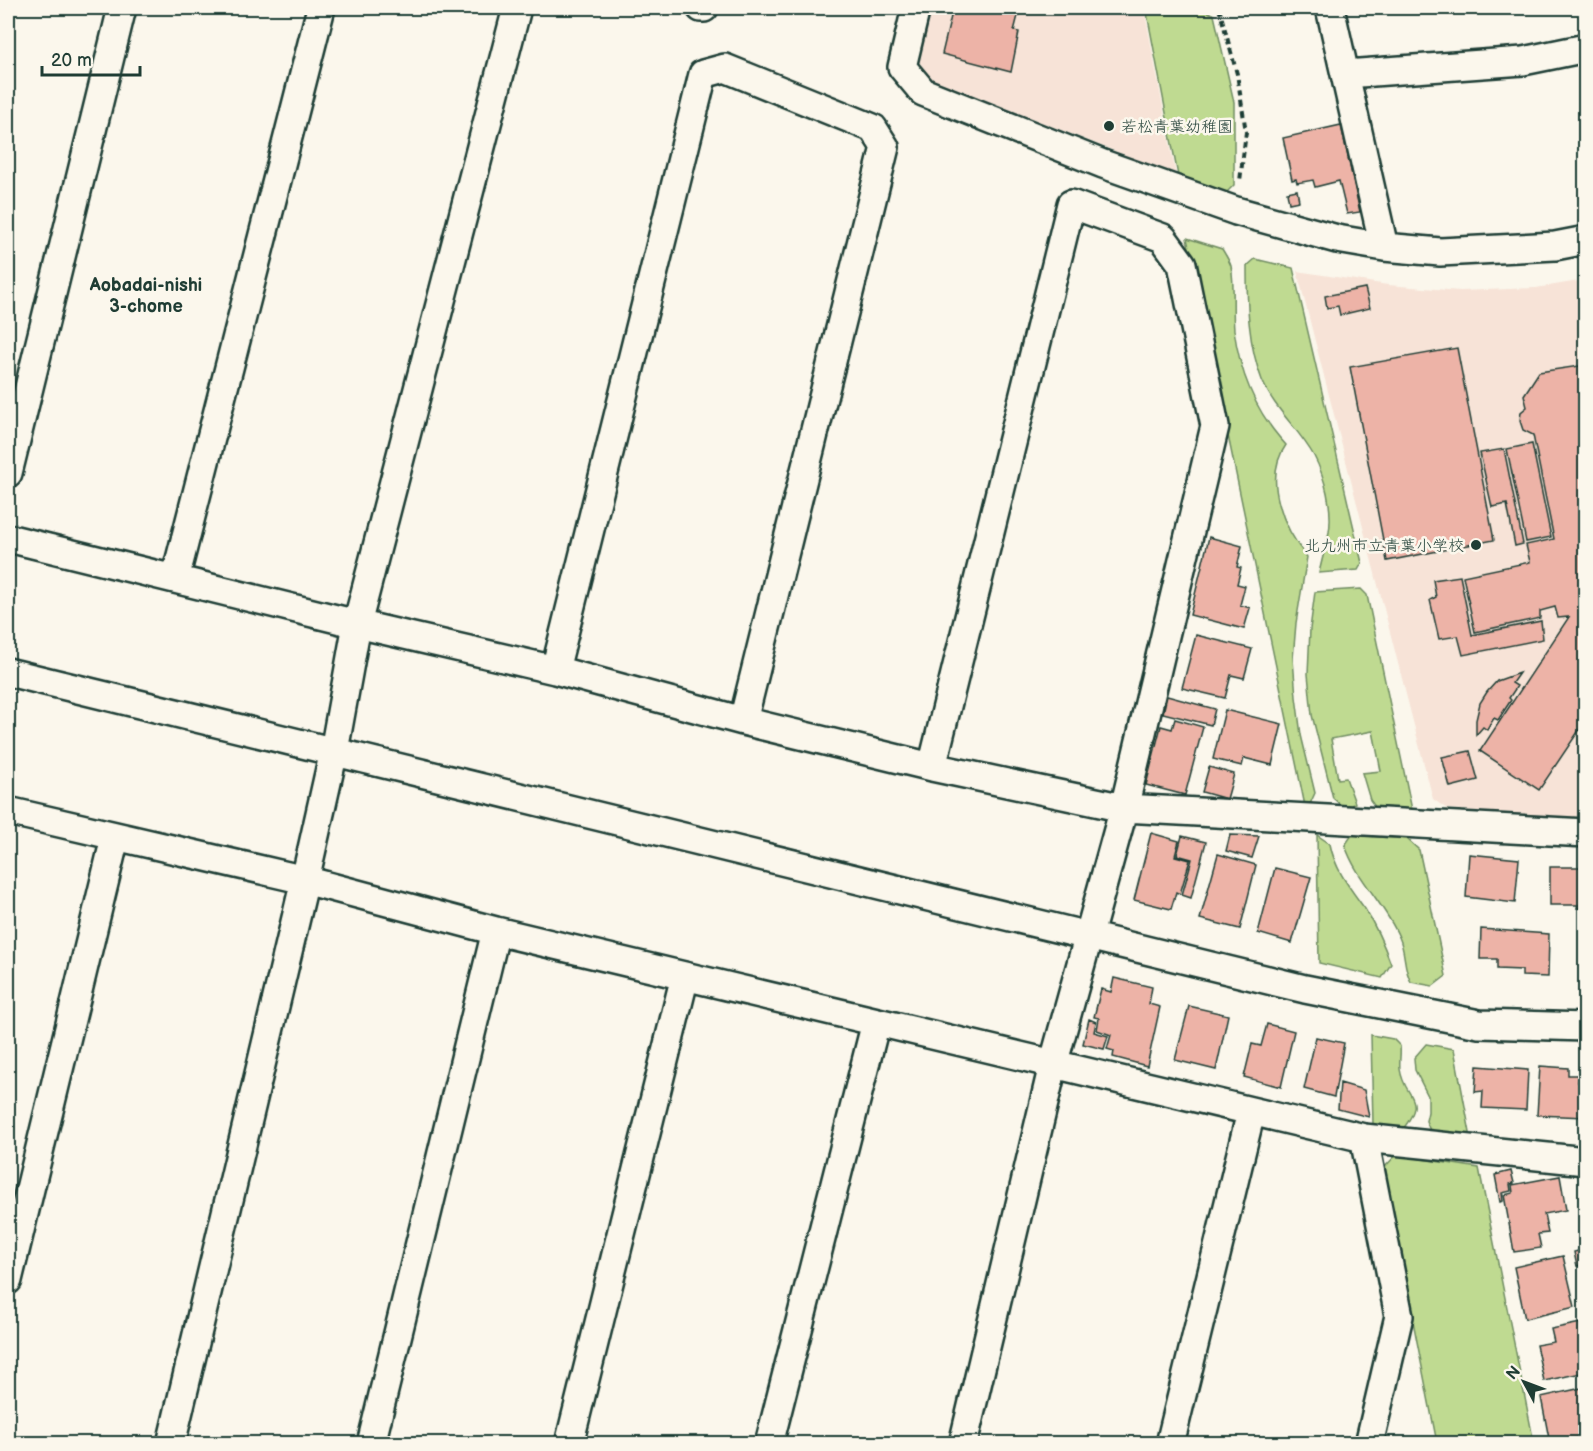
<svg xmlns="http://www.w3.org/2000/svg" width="1593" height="1451" font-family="'Balsamiq Sans','Klee One',sans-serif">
<rect width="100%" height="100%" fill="#fbf7ec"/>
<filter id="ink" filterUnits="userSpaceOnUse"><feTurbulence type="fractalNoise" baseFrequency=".0167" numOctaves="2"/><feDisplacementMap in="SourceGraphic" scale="12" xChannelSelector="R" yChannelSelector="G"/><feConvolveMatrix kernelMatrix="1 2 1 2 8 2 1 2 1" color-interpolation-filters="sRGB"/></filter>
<g filter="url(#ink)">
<path fill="#f7e3d7" d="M 931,8 L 1144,8 L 1176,175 L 928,78 L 918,63 Z
M 1297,271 L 1388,285 L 1460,291 L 1536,288 L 1585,280 L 1585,817 L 1549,817 L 1447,809 L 1433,799 Z"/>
<path fill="#bfda91" stroke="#6f8c62" stroke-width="1.5" d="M 1146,8 L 1201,8 L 1214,15 L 1234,102 L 1234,185 L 1226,193 L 1178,176 Z
M 1187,238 L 1222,249 C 1225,254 1229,260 1231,266 C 1235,286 1232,309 1234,330 C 1240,373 1256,413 1286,445 C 1262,479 1284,529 1307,557 L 1296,623 L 1293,659 L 1296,697 L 1301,735 L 1315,793 L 1309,806 L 1305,806 Z
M 1255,259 L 1293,268 L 1362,563 L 1358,570 L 1319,573 C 1322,559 1326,546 1329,532 C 1333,509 1325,477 1314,456 C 1299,429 1274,409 1262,380 C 1248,344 1247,305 1247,266 Z
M 1361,589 L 1367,595 L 1412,810 L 1376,808 L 1370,800 L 1362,773 L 1381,771 L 1373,731 L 1331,739 L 1338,779 L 1346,778 L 1355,803 L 1348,807 L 1342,806 L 1333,798 L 1312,715 L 1308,674 L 1310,629 L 1315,592 Z
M 1317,835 L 1330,844 C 1335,870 1350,888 1365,909 C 1376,927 1384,945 1391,964 L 1382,978 L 1319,963 Z
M 1352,835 L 1407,839 L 1419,850 L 1446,976 L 1433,986 L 1411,982 C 1403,968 1406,952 1399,937 C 1385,904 1356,879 1345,845 Z
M 1371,1035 L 1393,1039 L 1400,1046 C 1401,1053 1399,1062 1400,1069 C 1404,1099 1428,1096 1403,1129 L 1373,1124 Z
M 1426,1044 L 1454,1049 L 1471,1138 L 1431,1133 L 1426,1121 L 1428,1112 L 1428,1096 L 1415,1070 L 1414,1058 Z
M 1396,1155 L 1479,1168 L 1534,1443 L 1437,1443 L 1383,1169 Z"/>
<path fill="#edb3a7" stroke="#1f3d34" stroke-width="1.5" d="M 953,8 L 1020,8 L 1014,31 L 1019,32 L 1011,72 L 942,54 Z
M 1341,125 L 1360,212 L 1347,214 L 1339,181 L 1315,187 L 1313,180 L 1297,183 L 1296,179 L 1292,180 L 1283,138 Z
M 1297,190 L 1299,201 L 1289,203 L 1287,192 Z
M 1365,288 L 1370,308 L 1340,315 L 1338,306 L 1327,308 L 1325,296 Z
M 1457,348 L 1494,540 L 1387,561 L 1350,367 Z
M 1586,365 L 1586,720 L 1539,790 L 1480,751 L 1569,617 L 1558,618 L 1555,607 L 1540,611 L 1540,618 L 1475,632 L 1463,576 L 1530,562 L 1526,545 L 1554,539 L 1533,435 L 1523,430 L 1520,421 L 1521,412 L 1527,407 L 1524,395 L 1539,372 Z
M 1532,444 L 1551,537 L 1526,542 L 1507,449 Z
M 1504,449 L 1523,544 L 1515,546 L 1507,504 L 1492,507 L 1480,453 Z
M 1209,537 L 1242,546 L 1237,567 L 1241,568 L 1237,584 L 1245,586 L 1240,605 L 1250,608 L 1244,629 L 1190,615 Z
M 1460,576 L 1472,635 L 1541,621 L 1543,639 L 1463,655 L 1458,636 L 1439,639 L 1430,600 L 1436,597 L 1433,580 Z
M 1196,635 L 1252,649 L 1244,678 L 1231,675 L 1225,698 L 1182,688 Z
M 1519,673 L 1512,683 L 1517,686 L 1509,698 L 1511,700 L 1498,720 L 1494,718 L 1487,730 L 1483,727 L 1476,735 L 1476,720 L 1480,703 L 1487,692 L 1497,681 Z
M 1167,696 L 1215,709 L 1211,725 L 1163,713 Z
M 1225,710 L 1282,724 L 1272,765 L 1244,758 L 1242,766 L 1213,759 Z
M 1175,719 L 1203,727 L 1185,795 L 1146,785 L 1161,726 L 1172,729 Z
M 1470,751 L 1478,780 L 1450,787 L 1442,757 Z
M 1209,767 L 1234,774 L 1227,799 L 1202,792 Z
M 1151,833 L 1179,841 L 1175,856 L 1190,860 L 1180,894 L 1176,892 L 1171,909 L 1134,900 Z
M 1230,835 L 1259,836 L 1252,858 L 1226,851 Z
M 1182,836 L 1206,842 L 1191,898 L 1182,895 L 1192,859 L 1177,855 Z
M 1218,854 L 1256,865 L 1240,929 L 1200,919 Z
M 1469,854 L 1519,859 L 1515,903 L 1466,897 Z
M 1550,867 L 1586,867 L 1586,908 L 1577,908 L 1578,905 L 1550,905 Z
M 1275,868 L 1311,877 L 1292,943 L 1258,933 Z
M 1481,929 L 1549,934 L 1548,977 L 1522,976 L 1522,970 L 1497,969 L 1497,959 L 1480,959 Z
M 1582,947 L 1586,947 L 1586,978 L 1582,978 Z
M 1114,978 L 1152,987 L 1149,1004 L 1160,1007 L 1147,1066 L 1113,1057 L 1114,1051 L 1107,1049 L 1111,1035 L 1097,1030 L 1099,1018 L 1094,1017 L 1101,989 L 1111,992 Z
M 1189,1006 L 1228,1015 L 1216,1070 L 1175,1060 Z
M 1089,1019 L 1096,1022 L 1094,1032 L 1108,1036 L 1104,1049 L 1083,1044 Z
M 1267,1024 L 1294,1031 L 1281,1087 L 1244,1077 L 1252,1044 L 1261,1046 Z
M 1316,1037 L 1344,1043 L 1334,1097 L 1304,1089 Z
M 1477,1066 L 1528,1070 L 1526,1110 L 1482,1108 L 1483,1091 L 1475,1092 Z
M 1540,1066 L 1568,1068 L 1568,1075 L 1579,1075 L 1578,1082 L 1586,1082 L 1586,1117 L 1537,1115 Z
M 1340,1083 L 1364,1090 L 1369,1117 L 1338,1109 Z
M 1511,1171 L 1514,1183 L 1510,1184 L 1511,1191 L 1502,1193 L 1503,1201 L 1500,1202 L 1495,1175 Z
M 1560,1176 L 1566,1210 L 1544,1214 L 1548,1233 L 1538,1234 L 1541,1248 L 1514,1252 L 1504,1195 L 1513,1193 L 1512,1185 Z
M 1586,1249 L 1586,1264 L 1577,1266 L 1574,1252 Z
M 1563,1256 L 1575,1307 L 1525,1319 L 1514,1267 Z
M 1586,1322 L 1586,1372 L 1544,1381 L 1536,1345 L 1554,1342 L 1551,1329 Z
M 1586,1387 L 1586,1444 L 1550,1444 L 1541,1397 Z"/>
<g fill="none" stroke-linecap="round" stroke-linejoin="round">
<g stroke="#1f3d34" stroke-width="32">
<path id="street" d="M 701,8 L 704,8
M 916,8 L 902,67 L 923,92 L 1103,164 L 1236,211 L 1337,239 L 1384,247 L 1440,252 L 1555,246 L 1586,240
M 1330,8 L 1384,247
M 1346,74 L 1523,61 L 1586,48
M 8,473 L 122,8
M 8,538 L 357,624 L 555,670 L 743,721 L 932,767 L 1124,808 L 1586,833
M 175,579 L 321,8
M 555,670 L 703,74 L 725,68 L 873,128 L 885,147 L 743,721
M 8,672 L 1305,989 L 1479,1024 L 1586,1027
M 932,767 L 1071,204 L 1163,238 L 1182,264 L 1215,426 L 1124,808 L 1053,1065 L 963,1444
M 8,811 L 305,880 L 496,931 L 1364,1138 L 1586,1161
M 1364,1138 L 1399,1316 L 1369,1444
M 8,1280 L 115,838
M 171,1444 L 305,880 L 334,751 L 357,624 L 517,8
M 371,1444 L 496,931
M 569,1444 L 685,976
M 769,1444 L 876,1022
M 1170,1444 L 1251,1112"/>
</g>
<path stroke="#1f3d34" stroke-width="4" stroke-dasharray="6 4.5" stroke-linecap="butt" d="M 1219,8 L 1237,74 L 1246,132 L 1240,181"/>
<use href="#street" stroke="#fbf7ec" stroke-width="27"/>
</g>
</g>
<g fill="#1f3d34" stroke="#fbf7ec" stroke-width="2">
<circle cx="1109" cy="126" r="6"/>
<circle cx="1476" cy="545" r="6"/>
</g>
<g text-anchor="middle" stroke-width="5" stroke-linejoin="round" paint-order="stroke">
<g font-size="16" fill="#1f3d34" stroke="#fbf7ec" text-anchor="start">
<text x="1121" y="132">若松青葉幼稚園</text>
<text x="1464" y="551" text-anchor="end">北九州市立青葉小学校</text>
</g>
<g font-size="18" font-weight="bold" fill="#1f3d34" stroke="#fbf7ec">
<text x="146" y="291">Aobadai-nishi<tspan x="146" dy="21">3-chome</tspan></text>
</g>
</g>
<rect width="1593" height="1451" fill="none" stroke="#fbf7ec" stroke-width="30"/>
<rect x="15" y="15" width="1563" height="1421" fill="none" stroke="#1f3d34" stroke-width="2" filter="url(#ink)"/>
<g transform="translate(1524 1382) rotate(311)" stroke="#fbf7ec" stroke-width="4.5" paint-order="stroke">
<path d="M0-4.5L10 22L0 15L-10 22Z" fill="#1f3d34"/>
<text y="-9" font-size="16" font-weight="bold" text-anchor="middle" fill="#1f3d34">N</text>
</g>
<path d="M42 66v9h98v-9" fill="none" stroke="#1f3d34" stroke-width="3"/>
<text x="51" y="66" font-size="18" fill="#1f3d34" stroke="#fbf7ec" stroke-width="4.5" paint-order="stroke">20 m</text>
</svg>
